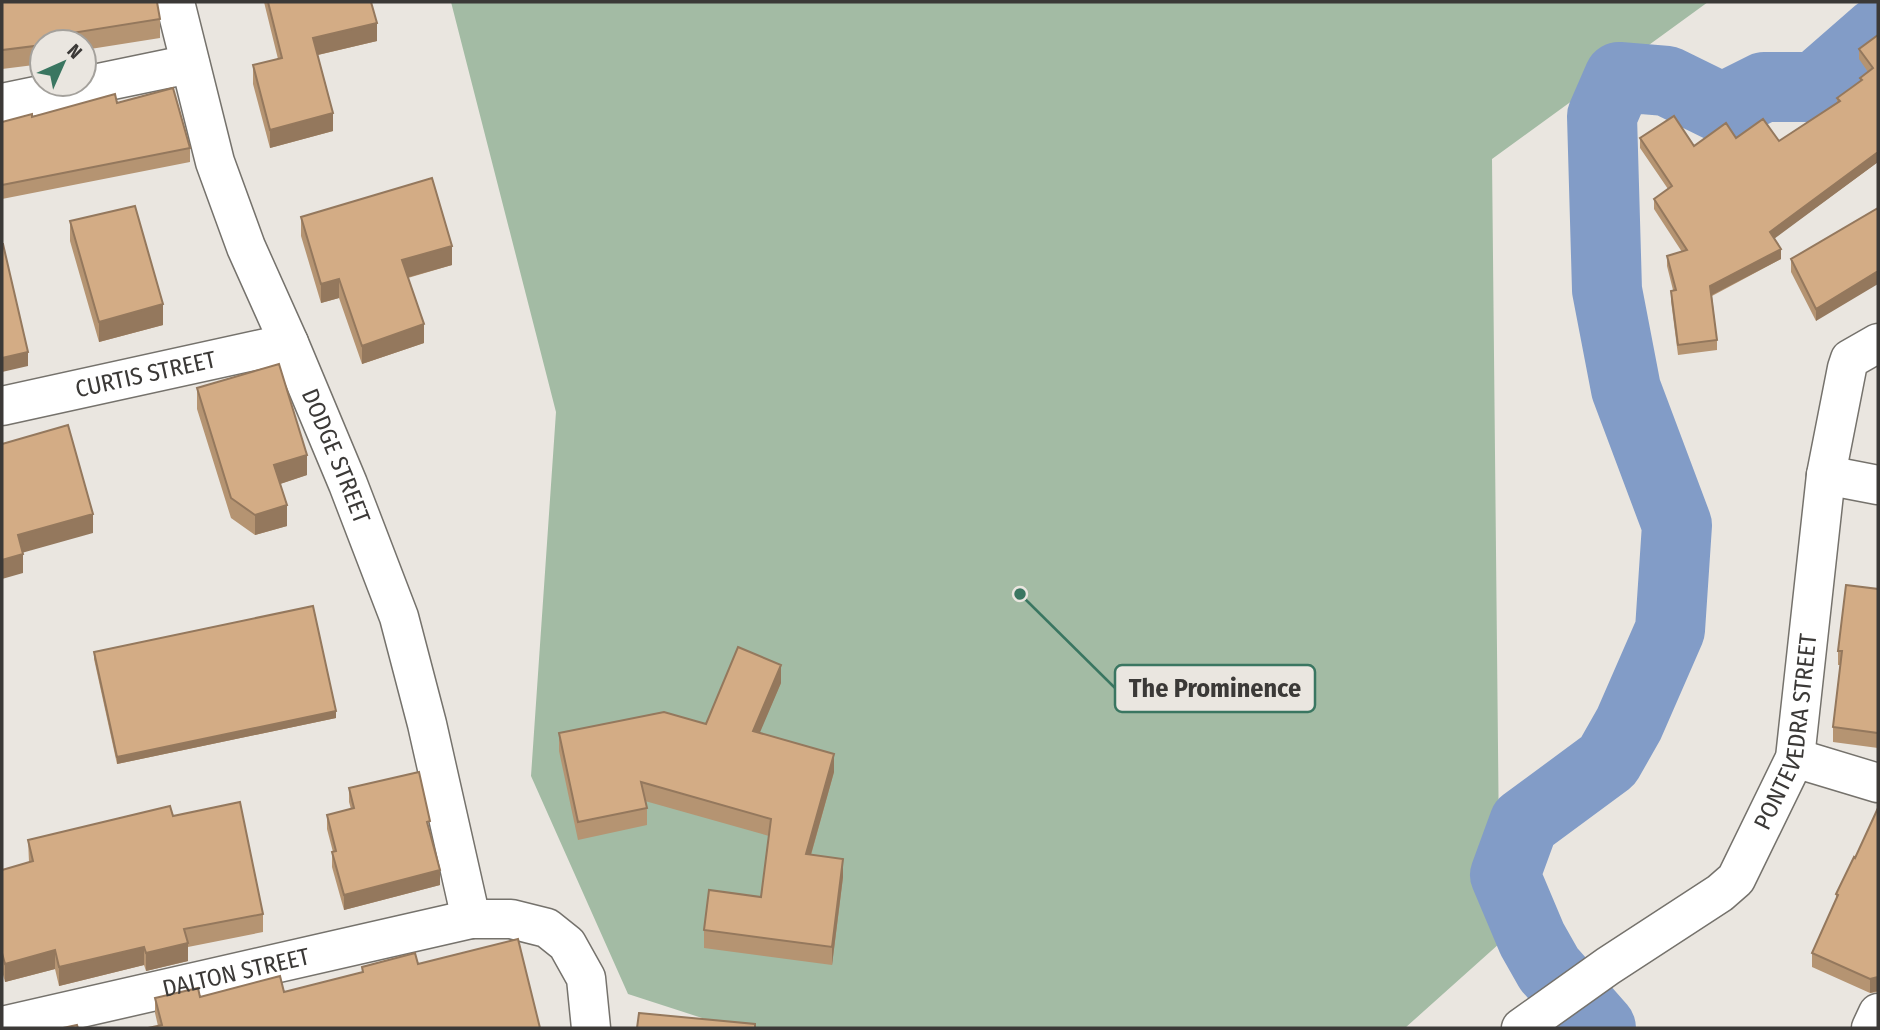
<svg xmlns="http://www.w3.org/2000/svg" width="1880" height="1030" font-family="'Fira Sans Condensed',sans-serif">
<rect width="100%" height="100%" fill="#eae6e0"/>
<path fill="#a3bba4" d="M 451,2 L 1708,2 L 1492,159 L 1500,943 L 1405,1028 L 733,1028 L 628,994 L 531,776 L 556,412 Z"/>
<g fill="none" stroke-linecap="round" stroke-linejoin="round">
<path stroke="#829cc7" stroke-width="70" d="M 1601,1028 L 1549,969 L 1532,939 L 1505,875 L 1524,823 L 1608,761 L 1629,724 L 1670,630 L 1677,525 L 1626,389 L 1607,290 L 1602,116 L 1619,77 L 1667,81 L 1722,108 L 1764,87 L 1815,87 L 1878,32"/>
<g stroke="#75726c" stroke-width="41">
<g id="minor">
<path id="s1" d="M 175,2 L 215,162 L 246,247 L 289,343 L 348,484 L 399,617 L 427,724 L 471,919"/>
<path d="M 2,103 L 190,64"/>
<path id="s2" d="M 2,406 L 289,343"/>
<path d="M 1826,475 L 1878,485"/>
<path d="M 1795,758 L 1878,783"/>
<path id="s3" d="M 2,1026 L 471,919 L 511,919 L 547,928 L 567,944 L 586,978 L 591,1028"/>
<path id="s4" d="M 1521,1028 L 1608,966 L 1720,893 L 1736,879 L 1795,758 L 1826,475 L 1847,368 L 1850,359 L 1878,343"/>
<path d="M 1871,1028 L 1878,1013"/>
</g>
</g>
<use href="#minor" stroke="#fff" stroke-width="38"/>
</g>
<path fill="#b59472" d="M 2,2 L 160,19 L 160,38 L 84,50 L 84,42 L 42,42 L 42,64 L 2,69 Z
M 264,2 L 371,2 L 377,41 L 318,55 L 333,131 L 270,148 L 253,84 L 253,65 L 278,59 Z
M 1878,35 L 1878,162 L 1774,238 L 1781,259 L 1712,296 L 1717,340 L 1717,350 L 1678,355 L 1671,301 L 1671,291 L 1673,290 L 1667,266 L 1667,256 L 1682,252 L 1654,209 L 1654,199 L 1668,189 L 1640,148 L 1640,138 L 1694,146 L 1736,138 L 1779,141 L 1837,103 L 1837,98 L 1860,81 L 1860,78 L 1868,72 L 1859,59 L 1859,49 Z
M 117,103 L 190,148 L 190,162 L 2,199 L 2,122 Z
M 1878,208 L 1816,321 L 1791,272 L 1791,259 Z
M 301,217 L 452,265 L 408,278 L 424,343 L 362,364 L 339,298 L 321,303 L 301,236 Z
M 70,221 L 163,325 L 99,342 L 70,241 Z
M 197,388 L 307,475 L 280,484 L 287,526 L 255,535 L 231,518 L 197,409 Z
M 1878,589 L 1878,748 L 1833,742 L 1833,727 L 1840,665 L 1838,665 L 1838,651 Z
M 94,652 L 336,718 L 117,764 L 94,659 Z
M 781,683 L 759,733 L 834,772 L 811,855 L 843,877 L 832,965 L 704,948 L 704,930 L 761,897 L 769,836 L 645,801 L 647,808 L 647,825 L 578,840 L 559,751 L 559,733 L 706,724 Z
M 349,788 L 430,833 L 440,885 L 344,910 L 332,867 L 332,852 L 333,852 L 327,829 L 327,815 L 351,809 L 349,802 Z
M 1878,808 L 1878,992 L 1870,993 L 1812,967 L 1812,953 L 1836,900 L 1836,894 L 1855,858 Z
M 173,816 L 263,914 L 263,932 L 188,947 L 188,961 L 146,971 L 144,965 L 59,986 L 55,969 L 5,982 L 2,971 L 2,870 L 29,862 L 28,840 Z
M 418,964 L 158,1026 L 155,1013 L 155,998 L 200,997 L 284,992 L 362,972 L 362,967 Z"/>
<path fill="#94785d" d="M 377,23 L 377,41 L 313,56 L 313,38 Z
M 333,113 L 333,131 L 270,148 L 270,130 Z
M 1878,152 L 1878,162 L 1770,242 L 1770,232 Z
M 452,246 L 452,265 L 402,279 L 402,260 Z
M 1781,249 L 1781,259 L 1710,296 L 1710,286 Z
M 1878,271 L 1878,284 L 1816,321 L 1816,309 Z
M 339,279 L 339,298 L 321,303 L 321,284 Z
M 163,304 L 163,325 L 99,342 L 99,322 Z
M 424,324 L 424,343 L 362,364 L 362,346 Z
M 28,352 L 28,366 L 2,372 L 2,358 Z
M 307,455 L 307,475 L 274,486 L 274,465 Z
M 287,505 L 287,526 L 255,535 L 255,515 Z
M 93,514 L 93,533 L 18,554 L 18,535 Z
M 23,554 L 23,573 L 2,579 L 2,560 Z
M 781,665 L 781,683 L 753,749 L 753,731 Z
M 336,711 L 336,718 L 117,764 L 117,757 Z
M 834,754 L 834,772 L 806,872 L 806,854 Z
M 843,859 L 843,877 L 832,965 L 832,947 Z
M 440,870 L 440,885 L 344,910 L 344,895 Z
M 188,943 L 188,961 L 146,971 L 146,953 Z
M 144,947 L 144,965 L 59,986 L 59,967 Z
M 55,950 L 55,969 L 5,982 L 5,964 Z
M 1877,977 L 1877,991 L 1870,993 L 1870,979 Z"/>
<path fill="#d3ac85" stroke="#94785d" stroke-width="2" d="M 2,2 L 157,2 L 160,19 L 53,36 L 53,42 L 42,42 L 42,45 L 2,50 Z
M 268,2 L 371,2 L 377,23 L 313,38 L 333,113 L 270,130 L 253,65 L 282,58 Z
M 1878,35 L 1878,152 L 1770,232 L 1781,249 L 1710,286 L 1717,340 L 1678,345 L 1671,291 L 1676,290 L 1667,256 L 1687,250 L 1654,199 L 1672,186 L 1640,138 L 1674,116 L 1694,146 L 1726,123 L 1736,138 L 1763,119 L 1779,141 L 1840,101 L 1837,98 L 1862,80 L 1860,78 L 1873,68 L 1859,49 Z
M 173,88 L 190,148 L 2,185 L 2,122 L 32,114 L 32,117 L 115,94 L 117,103 Z
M 432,178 L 452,246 L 402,260 L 424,324 L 362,346 L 339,279 L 321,284 L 301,217 Z
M 135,206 L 163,304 L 99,322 L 70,221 Z
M 1878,208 L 1878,271 L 1816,309 L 1791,259 Z
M 2,244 L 3,244 L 28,352 L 2,358 Z
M 279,364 L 307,455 L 274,465 L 287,505 L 255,515 L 231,498 L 197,388 Z
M 68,425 L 93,514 L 18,535 L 23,554 L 2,560 L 2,444 Z
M 1846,585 L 1878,589 L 1878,733 L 1833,727 L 1842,651 L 1838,651 Z
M 313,606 L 336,711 L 117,757 L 94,652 Z
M 738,647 L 781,665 L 753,731 L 834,754 L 806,854 L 843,859 L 832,947 L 704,930 L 709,890 L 761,897 L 771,819 L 641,782 L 647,808 L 578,822 L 559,733 L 664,712 L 706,724 Z
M 419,772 L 430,821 L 427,822 L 440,870 L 344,895 L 332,852 L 336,851 L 327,815 L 354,808 L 349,788 Z
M 240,802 L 263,914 L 184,929 L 188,943 L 146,953 L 144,947 L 59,967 L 55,950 L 5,964 L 2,953 L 2,870 L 33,861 L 28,840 L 170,806 L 173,816 Z
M 1878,808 L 1878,977 L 1870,979 L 1812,953 L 1838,895 L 1836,894 L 1854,857 L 1855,858 Z
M 518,939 L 540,1028 L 148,1028 L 162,1025 L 155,998 L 198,988 L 200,997 L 280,976 L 284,992 L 363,972 L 362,967 L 415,953 L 418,964 Z
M 639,1013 L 755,1024 L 755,1028 L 637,1028 Z
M 77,1025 L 78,1028 L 63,1028 Z"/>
<g text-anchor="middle" stroke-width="6" stroke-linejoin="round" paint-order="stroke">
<g font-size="24" fill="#3b3937" stroke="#eae6e0">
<text dy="8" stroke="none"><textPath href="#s2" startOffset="147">CURTIS STREET</textPath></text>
<text dy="8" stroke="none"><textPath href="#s1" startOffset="483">DODGE STREET</textPath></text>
<text dy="8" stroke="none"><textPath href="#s4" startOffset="420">PONTEVEDRA STREET</textPath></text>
<text dy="8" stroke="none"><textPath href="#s3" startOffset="240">DALTON STREET</textPath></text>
</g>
</g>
<path fill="none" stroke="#3a7661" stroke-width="2.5" d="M1020 594L1115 688"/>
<circle fill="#3a7661" stroke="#eae6e0" stroke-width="2.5" cx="1020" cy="594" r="7"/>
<rect fill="#eae6e0" stroke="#3a7661" stroke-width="2.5" x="1115" y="665" width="200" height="47" rx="7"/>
<g font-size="26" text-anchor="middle" font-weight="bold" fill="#3b3937">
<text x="1215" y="697">The Prominence</text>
</g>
<rect width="1880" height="1030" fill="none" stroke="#3b3937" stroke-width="7"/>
<g transform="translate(63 63) rotate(45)"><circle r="33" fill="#eae6e0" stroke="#a4a19c" stroke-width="2"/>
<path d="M0-5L12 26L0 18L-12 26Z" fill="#3a7661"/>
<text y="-10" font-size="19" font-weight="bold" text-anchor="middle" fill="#3b3937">N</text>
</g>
</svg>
